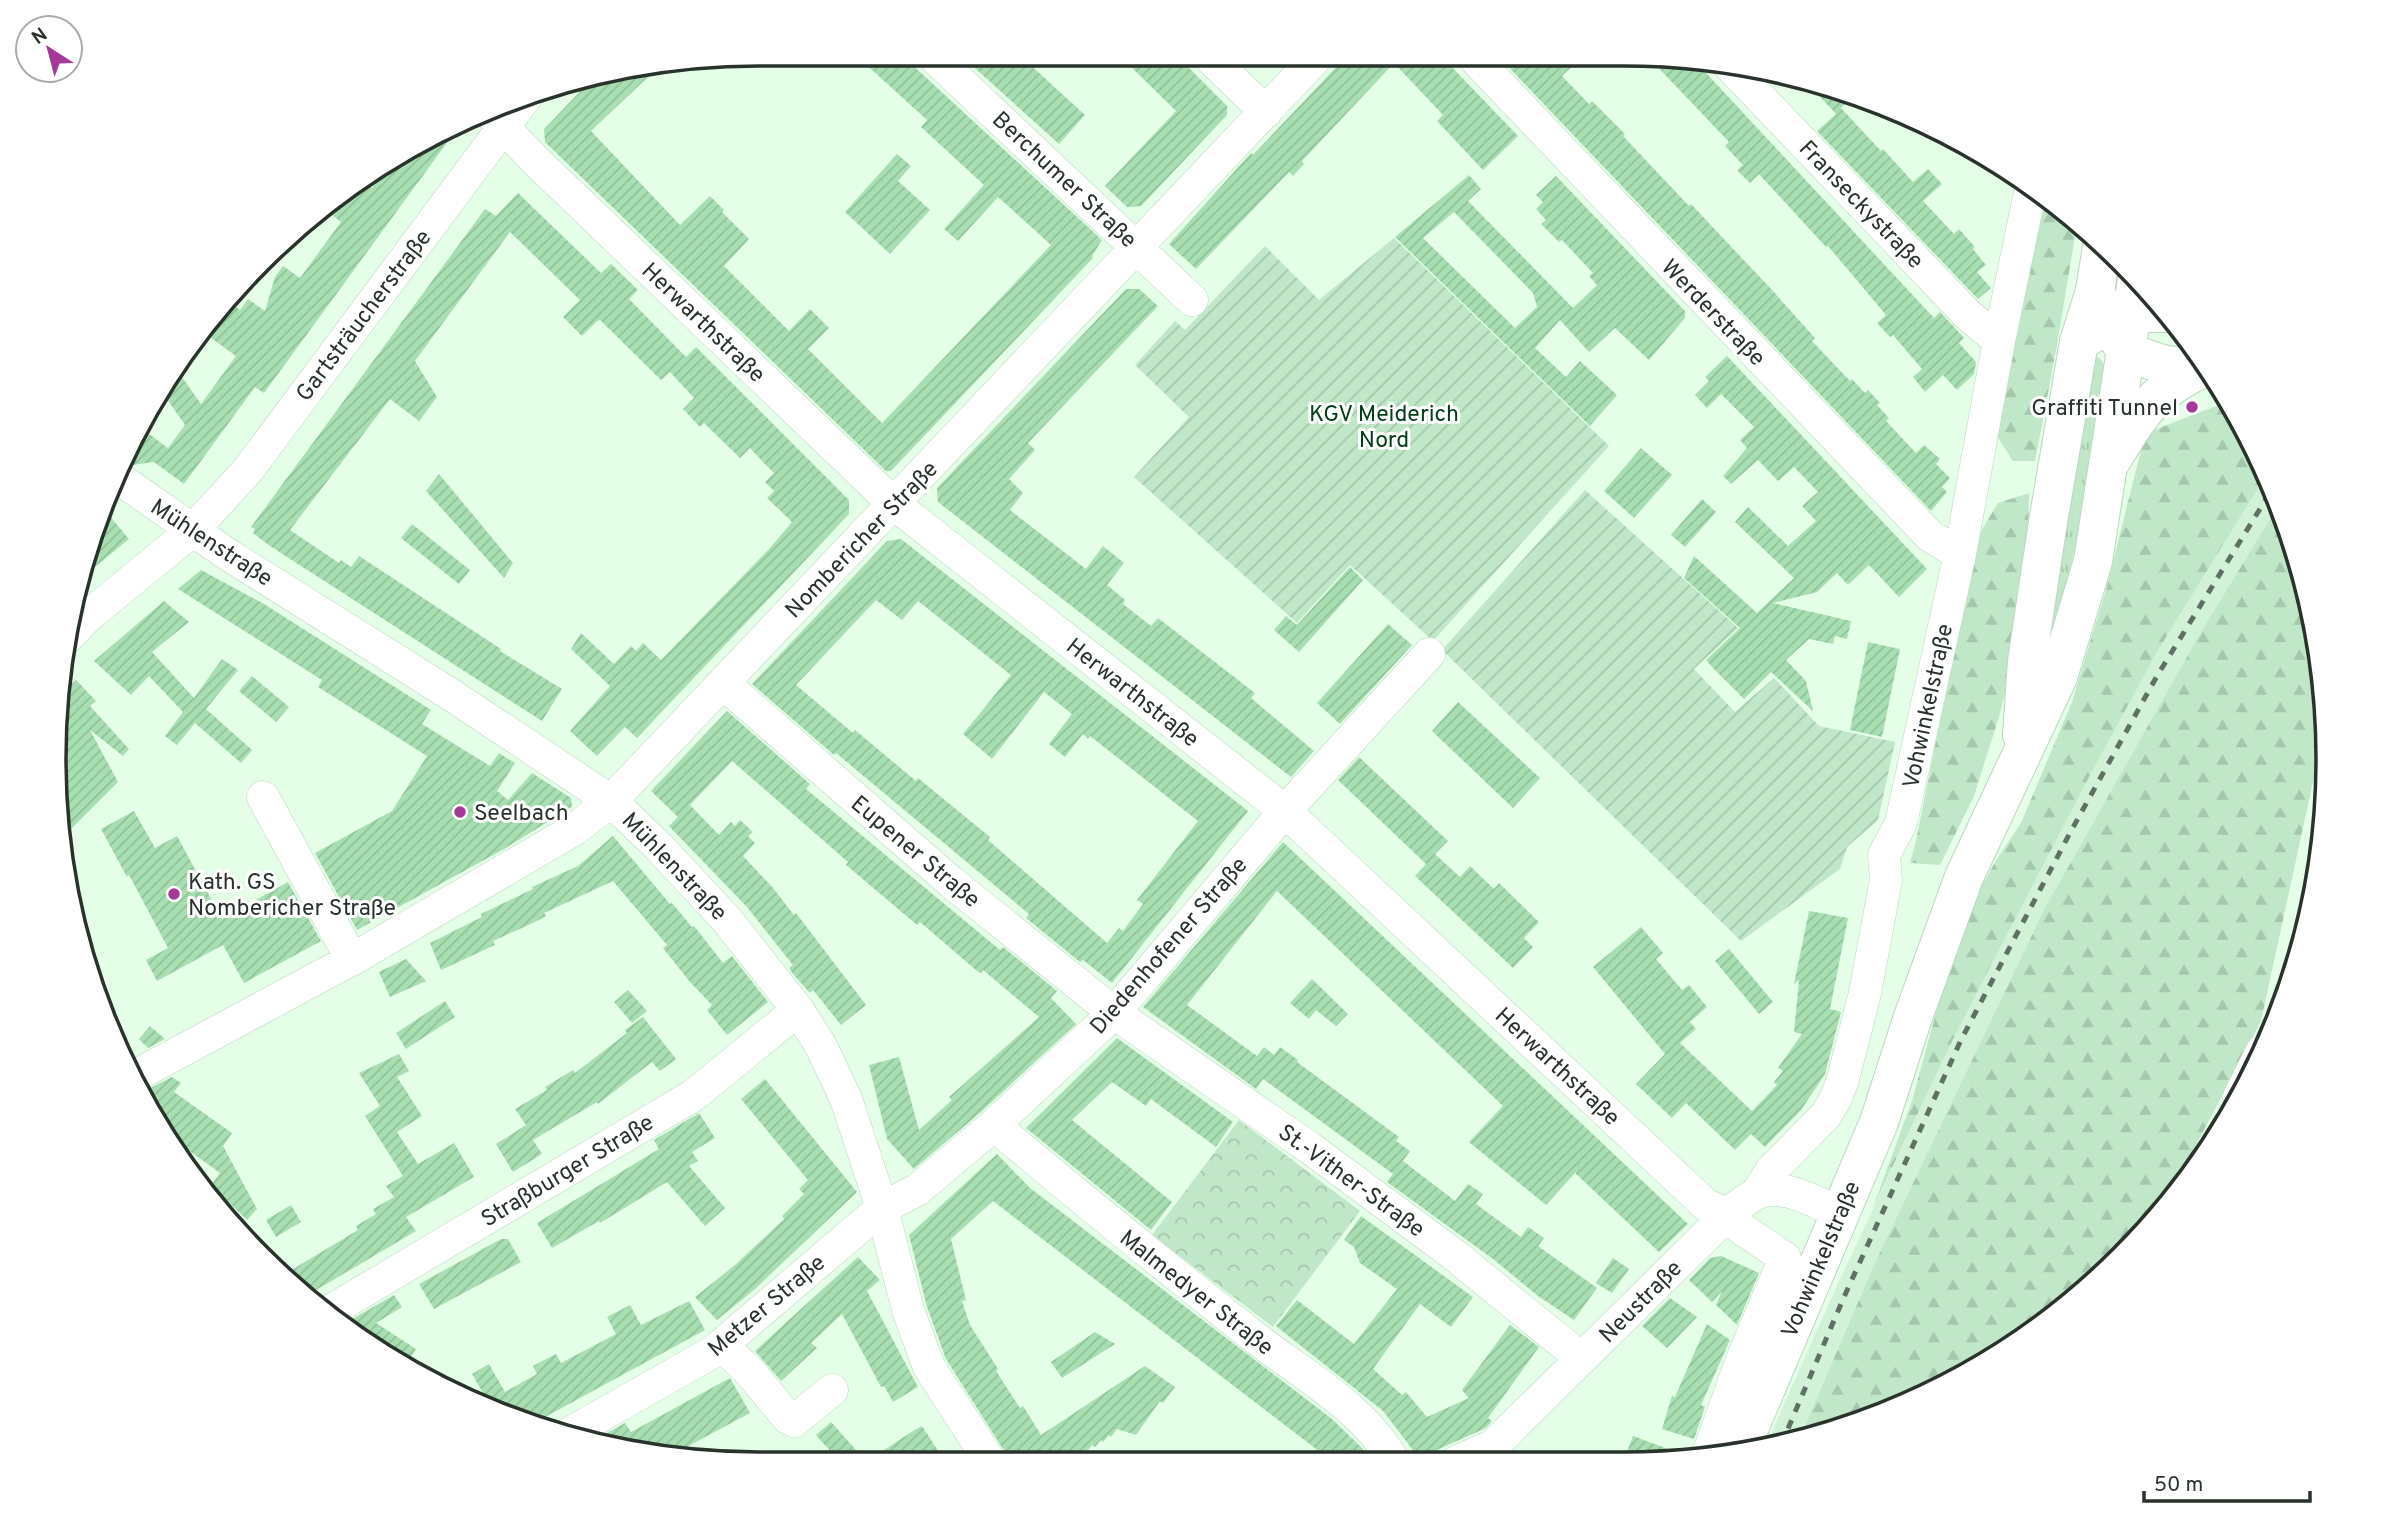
<svg xmlns="http://www.w3.org/2000/svg" width="2382" height="1519" font-family="Overpass,sans-serif">
<defs>
<pattern id="grass-tufts" width="24" height="20" patternUnits="userSpaceOnUse" patternTransform="scale(1.75)"><rect width="24" height="20" fill="#c0e7c7"/><path d="M3 7l-1-3M5 7V3M7 7l1-3M15 17l-1-3M17 17v-4M19 17l1-3" fill="none" stroke="#a5c7ab"/></pattern>
<pattern id="forest-firs" width="22" height="20" patternUnits="userSpaceOnUse" patternTransform="scale(1.75)"><rect width="22" height="20" fill="#c0e7c7"/><path d="M5 1l3.5 6h-7zM16 11l3.5 6h-7z" fill="#a5c7ab"/></pattern>
<pattern id="park-crowns" width="20" height="18" patternUnits="userSpaceOnUse" patternTransform="scale(1.75)"><rect width="20" height="18" fill="#c0e7c7"/><path d="M2 6a3 3 0 1 1 6 0M12 15a3 3 0 1 1 6 0" fill="none" stroke="#a5c7ab"/></pattern>
<pattern id="garden-furrows" width="10" height="10" patternUnits="userSpaceOnUse" patternTransform="scale(1.75)"><rect width="10" height="10" fill="#c0e7c7"/><path d="M-1 1l2-2M0 10L10 0M9 11l2-2" fill="none" stroke="#a5c7ab"/></pattern>
<pattern id="building-hatch" width="6" height="6" patternUnits="userSpaceOnUse" patternTransform="scale(1.75)"><rect width="6" height="6" fill="#a8dfb2"/><path d="M-1 1l2-2M0 6l6-6M5 7l2-2" fill="none" stroke="#91c099"/></pattern>
</defs>
<rect width="100%" height="100%" fill="#e4fee8"/>
<path fill="#d2f2d7" d="M 2265,477 L 2278,506 L 2201,632 L 1874,1265 L 1798,1442 L 1765,1447 L 1835,1290 L 1956,1033 L 2088,779 L 2157,652 Z"/>
<path fill="url(#grass-tufts)" d="M 2094,356 L 2099,358 L 2107,367 L 2079,531 L 2067,582 L 2045,657 Z"/>
<path fill="url(#forest-firs)" d="M 2045,196 L 2077,224 L 2057,345 L 2035,461 L 2013,461 L 1997,436 Z
M 2229,401 L 2265,477 L 2157,652 L 2088,779 L 1956,1033 L 1872,1210 L 1912,1101 L 1952,954 L 1977,895 L 1995,862 L 2021,823 L 2072,702 L 2106,590 L 2140,454 L 2149,432 Z
M 2029,493 L 2027,575 L 2015,652 L 1999,717 L 1974,796 L 1940,865 L 1910,863 L 1916,841 L 1972,560 L 1981,531 L 1998,503 Z
M 2278,506 L 2290,533 L 2322,668 L 2324,731 L 2261,1021 L 2161,1212 L 2087,1290 L 1975,1370 L 1798,1442 L 1874,1265 L 2044,910 L 2201,632 Z"/>
<path fill="url(#park-crowns)" d="M 1239,1120 L 1360,1211 L 1273,1327 L 1152,1235 Z"/>
<path fill="url(#garden-furrows)" d="M 1394,238 L 1609,446 L 1433,641 L 1350,565 L 1297,623 L 1134,477 L 1189,417 L 1135,365 L 1175,321 L 1185,330 L 1265,246 L 1319,300 Z
M 1585,490 L 1738,628 L 1694,669 L 1735,712 L 1774,678 L 1819,726 L 1895,742 L 1878,820 L 1847,847 L 1840,869 L 1741,941 L 1442,650 Z"/>
<path fill="url(#building-hatch)" fill-rule="evenodd" d="M 861,60 L 907,60 L 1102,240 L 1092,256 L 1093,258 L 891,471 L 886,471 L 545,142 L 544,129 L 594,77 L 665,61 L 591,131 L 680,225 L 710,196 L 724,210 L 722,212 L 749,239 L 724,266 L 789,331 L 810,309 L 829,328 L 808,349 L 882,423 L 1051,245 L 998,197 L 958,241 L 944,229 L 984,185 L 921,127 L 927,120 Z
M 966,60 L 1025,60 L 1085,115 L 1059,144 Z
M 1124,60 L 1181,60 L 1227,106 L 1227,115 L 1141,206 L 1127,207 L 1105,186 L 1176,111 Z
M 1343,60 L 1445,60 L 1518,136 L 1483,170 L 1437,121 L 1443,115 L 1394,63 L 1302,161 L 1304,164 L 1293,176 L 1289,172 L 1196,269 L 1169,244 L 1251,153 L 1253,155 Z
M 1502,60 L 1579,60 L 1562,76 L 1589,104 L 1592,101 L 1625,134 L 1623,136 L 1689,206 L 1691,204 L 1772,290 L 1815,338 L 1812,341 L 1850,381 L 1852,379 L 1865,393 L 1868,390 L 1880,403 L 1877,405 L 1889,418 L 1886,421 L 1916,453 L 1924,445 L 1940,459 L 1936,464 L 1950,478 L 1942,487 L 1947,492 L 1931,511 Z
M 1651,60 L 1694,60 L 1934,318 L 1940,312 L 1956,329 L 1964,338 L 1959,343 L 1976,362 L 1974,374 L 1957,390 L 1943,375 L 1925,392 L 1913,377 L 1922,369 L 1893,335 L 1890,337 L 1877,323 L 1886,315 L 1828,246 L 1826,247 L 1759,174 L 1750,183 L 1737,170 L 1743,165 L 1725,146 L 1729,142 Z
M 1810,86 L 1853,97 L 1841,108 L 1881,151 L 1883,149 L 1913,182 L 1928,169 L 1942,184 L 1923,201 L 1954,234 L 1959,229 L 1975,247 L 1973,249 L 1986,265 L 1977,272 L 1991,288 L 1978,299 L 1817,131 L 1836,114 Z
M 457,129 L 264,393 L 255,387 L 184,484 L 154,462 L 132,465 L 124,461 L 140,427 L 168,448 L 185,425 L 160,389 L 175,367 L 201,404 L 236,356 L 200,330 L 227,300 L 240,310 L 248,299 L 265,311 L 275,277 L 283,266 L 300,278 L 341,222 L 332,215 L 352,188 L 360,194 L 367,184 L 372,188 L 392,161 Z
M 897,154 L 911,166 L 898,181 L 930,210 L 890,254 L 845,212 Z
M 1469,175 L 1481,189 L 1468,201 L 1573,308 L 1597,285 L 1589,276 L 1593,273 L 1562,240 L 1559,242 L 1541,224 L 1546,220 L 1536,209 L 1543,202 L 1536,195 L 1556,176 L 1685,311 L 1685,318 L 1649,360 L 1615,328 L 1589,352 L 1560,320 L 1535,348 L 1566,377 L 1580,361 L 1617,395 L 1590,426 L 1395,237 ZM 1454,212 L 1533,293 L 1537,307 L 1515,328 L 1423,238 Z
M 518,193 L 601,273 L 611,264 L 638,290 L 629,299 L 686,357 L 696,347 L 849,500 L 849,514 L 637,738 L 625,727 L 597,756 L 570,731 L 610,686 L 571,649 L 581,633 L 614,664 L 631,646 L 636,651 L 643,643 L 661,660 L 770,548 L 792,522 L 767,498 L 774,491 L 765,482 L 774,473 L 762,461 L 750,448 L 740,458 L 704,423 L 700,427 L 683,409 L 694,398 L 670,372 L 661,380 L 600,320 L 597,321 L 582,336 L 563,317 L 580,300 L 510,232 L 415,361 L 437,397 L 419,421 L 390,399 L 290,530 L 339,563 L 341,560 L 351,567 L 359,556 L 501,649 L 500,651 L 562,689 L 542,721 L 270,546 L 253,533 L 255,529 L 251,527 L 485,209 L 496,216 Z
M 1126,289 L 1139,289 L 1158,306 L 1028,443 L 1035,450 L 1009,479 L 1023,493 L 1010,510 L 1086,569 L 1103,546 L 1124,563 L 1107,585 L 1125,600 L 1123,604 L 1151,626 L 1158,618 L 1255,693 L 1251,698 L 1314,751 L 1291,777 L 938,502 L 937,488 Z
M 1727,356 L 1927,569 L 1899,597 L 1869,565 L 1848,585 L 1837,573 L 1817,592 L 1773,603 L 1851,621 L 1847,639 L 1835,636 L 1833,644 L 1809,639 L 1786,660 L 1806,681 L 1813,711 L 1771,672 L 1744,699 L 1713,668 L 1706,660 L 1740,628 L 1684,578 L 1694,556 L 1757,613 L 1794,578 L 1735,522 L 1748,507 L 1788,546 L 1816,521 L 1802,506 L 1818,492 L 1794,467 L 1778,481 L 1758,460 L 1731,484 L 1723,476 L 1747,448 L 1740,440 L 1754,427 L 1721,394 L 1707,408 L 1695,395 L 1709,381 L 1705,377 Z
M 1641,448 L 1672,475 L 1634,518 L 1604,491 Z
M 439,474 L 513,563 L 504,578 L 426,491 Z
M 1702,499 L 1716,512 L 1685,547 L 1671,535 Z
M 103,508 L 129,539 L 79,580 L 92,532 Z
M 412,524 L 470,570 L 459,584 L 401,538 Z
M 901,539 L 1248,811 L 1112,983 L 1083,960 L 1080,962 L 1026,918 L 1029,914 L 836,753 L 834,755 L 752,684 L 887,541 ZM 876,600 L 902,620 L 918,601 L 1011,675 L 963,734 L 992,759 L 1044,692 L 1072,714 L 1049,744 L 1065,757 L 1083,734 L 1088,739 L 1090,736 L 1198,821 L 1137,900 L 1143,904 L 1123,931 L 1119,928 L 1107,943 L 988,840 L 990,837 L 918,778 L 916,781 L 855,730 L 853,733 L 796,685 Z
M 1350,567 L 1363,580 L 1299,652 L 1274,630 L 1286,616 L 1297,625 Z
M 201,570 L 264,604 L 431,710 L 422,724 L 490,766 L 499,753 L 515,763 L 497,791 L 508,800 L 532,773 L 571,798 L 572,807 L 504,849 L 357,930 L 315,853 L 392,811 L 427,756 L 318,687 L 322,680 L 178,589 Z
M 164,601 L 189,622 L 152,652 L 194,698 L 222,659 L 238,670 L 206,709 L 252,750 L 241,763 L 195,723 L 177,745 L 165,736 L 183,712 L 149,676 L 131,695 L 94,661 Z
M 1388,624 L 1412,645 L 1340,724 L 1317,703 Z
M 1868,642 L 1900,649 L 1882,737 L 1850,730 Z
M 252,676 L 289,707 L 276,722 L 239,691 Z
M 62,679 L 67,688 L 76,680 L 96,701 L 90,706 L 129,749 L 123,756 L 90,730 L 118,782 L 64,836 L 54,759 Z
M 1458,702 L 1540,778 L 1513,808 L 1432,731 Z
M 727,711 L 810,784 L 806,789 L 1000,950 L 1003,947 L 1057,991 L 1051,998 L 1076,1024 L 982,1111 L 914,1169 L 887,1139 L 869,1065 L 899,1057 L 919,1130 L 952,1100 L 949,1097 L 1039,1017 L 983,970 L 981,973 L 977,971 L 920,922 L 917,925 L 871,886 L 846,865 L 848,862 L 732,761 L 690,805 L 719,835 L 731,822 L 735,826 L 740,820 L 753,832 L 748,836 L 755,843 L 743,856 L 773,888 L 794,915 L 796,913 L 866,1005 L 841,1025 L 813,990 L 810,993 L 793,974 L 789,968 L 793,965 L 747,907 L 669,826 L 678,817 L 651,791 Z
M 1359,757 L 1448,841 L 1435,854 L 1460,877 L 1470,866 L 1494,889 L 1499,883 L 1539,922 L 1524,938 L 1533,947 L 1513,968 L 1415,876 L 1426,864 L 1338,780 Z
M 134,811 L 155,848 L 177,836 L 222,919 L 288,882 L 321,941 L 244,983 L 223,945 L 157,981 L 146,960 L 168,948 L 129,875 L 127,877 L 101,829 Z
M 613,836 L 670,904 L 672,903 L 692,927 L 694,926 L 723,963 L 732,956 L 768,1002 L 727,1035 L 707,1010 L 712,1005 L 690,982 L 663,948 L 667,945 L 613,881 L 544,913 L 546,916 L 535,922 L 493,941 L 495,945 L 441,970 L 430,943 L 482,917 L 481,914 L 533,889 L 532,887 L 578,866 Z
M 1283,842 L 1688,1224 L 1659,1252 L 1575,1173 L 1546,1205 L 1469,1142 L 1503,1106 L 1277,891 L 1187,1005 L 1257,1056 L 1264,1047 L 1274,1055 L 1280,1047 L 1298,1060 L 1297,1062 L 1399,1137 L 1396,1141 L 1410,1151 L 1403,1161 L 1455,1201 L 1468,1184 L 1483,1194 L 1476,1204 L 1521,1237 L 1528,1227 L 1544,1238 L 1538,1246 L 1597,1288 L 1574,1320 L 1538,1296 L 1493,1259 L 1387,1182 L 1393,1174 L 1263,1079 L 1256,1089 L 1143,1007 Z
M 1809,911 L 1848,918 L 1830,1009 L 1841,1012 L 1825,1074 L 1801,1110 L 1765,1147 L 1751,1134 L 1735,1150 L 1686,1103 L 1672,1118 L 1636,1084 L 1665,1054 L 1593,967 L 1641,927 L 1663,953 L 1656,959 L 1682,990 L 1689,985 L 1707,1007 L 1690,1022 L 1696,1029 L 1680,1043 L 1752,1111 L 1777,1085 L 1774,1082 L 1783,1071 L 1778,1068 L 1802,1034 L 1794,1032 L 1799,980 L 1794,984 Z
M 1729,949 L 1773,1002 L 1759,1014 L 1715,961 Z
M 406,959 L 426,981 L 390,997 L 379,972 Z
M 1312,979 L 1348,1014 L 1336,1026 L 1316,1010 L 1309,1019 L 1290,1003 Z
M 628,990 L 647,1011 L 632,1023 L 614,1002 Z
M 445,1001 L 455,1017 L 406,1049 L 396,1033 Z
M 643,1017 L 676,1059 L 660,1071 L 652,1062 L 598,1104 L 597,1102 L 533,1140 L 542,1154 L 513,1172 L 496,1144 L 526,1125 L 515,1109 L 547,1090 L 545,1087 L 573,1070 L 575,1073 L 627,1033 L 625,1030 Z
M 150,1026 L 165,1039 L 148,1048 L 139,1039 Z
M 1117,1038 L 1233,1122 L 1216,1147 L 1151,1099 L 1146,1106 L 1112,1082 L 1072,1120 L 1172,1202 L 1151,1230 L 1026,1128 Z
M 399,1054 L 409,1071 L 397,1077 L 422,1116 L 397,1132 L 418,1164 L 454,1143 L 474,1177 L 406,1217 L 416,1231 L 306,1296 L 283,1275 L 358,1230 L 356,1226 L 376,1214 L 373,1209 L 394,1197 L 386,1186 L 403,1176 L 365,1116 L 380,1106 L 359,1073 Z
M 172,1077 L 181,1083 L 174,1092 L 232,1133 L 223,1146 L 257,1209 L 247,1220 L 211,1185 L 220,1173 L 162,1131 L 145,1098 L 152,1087 Z
M 765,1079 L 857,1192 L 755,1289 L 717,1320 L 695,1297 L 735,1265 L 784,1219 L 782,1216 L 804,1194 L 799,1189 L 808,1180 L 741,1099 Z
M 699,1113 L 715,1138 L 692,1152 L 698,1161 L 689,1166 L 725,1208 L 705,1226 L 667,1182 L 600,1223 L 599,1221 L 552,1248 L 537,1223 L 659,1149 L 654,1140 Z
M 997,1154 L 1030,1188 L 1332,1419 L 1362,1448 L 1372,1462 L 1333,1462 L 993,1201 L 951,1239 L 966,1300 L 962,1301 L 970,1325 L 998,1369 L 996,1371 L 1020,1408 L 1023,1406 L 1041,1435 L 1145,1366 L 1175,1387 L 1163,1403 L 1160,1401 L 1136,1435 L 1117,1429 L 1111,1437 L 1109,1435 L 1103,1442 L 1101,1440 L 1095,1447 L 1092,1445 L 1080,1461 L 1010,1460 L 946,1359 L 927,1307 L 909,1235 Z
M 291,1205 L 301,1222 L 276,1237 L 266,1220 Z
M 1361,1216 L 1473,1297 L 1451,1327 L 1420,1304 L 1373,1369 L 1402,1395 L 1406,1392 L 1427,1417 L 1469,1398 L 1462,1390 L 1510,1325 L 1539,1347 L 1488,1418 L 1492,1421 L 1486,1428 L 1419,1458 L 1383,1411 L 1276,1326 L 1297,1300 L 1354,1344 L 1397,1289 L 1360,1263 L 1354,1247 L 1344,1240 Z
M 501,1239 L 508,1239 L 521,1262 L 434,1309 L 419,1284 Z
M 1721,1256 L 1759,1273 L 1737,1325 L 1716,1305 L 1722,1291 L 1712,1302 L 1689,1280 L 1710,1258 Z
M 858,1257 L 880,1280 L 867,1291 L 918,1387 L 893,1402 L 884,1386 L 881,1387 L 842,1314 L 811,1343 L 817,1348 L 781,1381 L 755,1351 Z
M 1613,1258 L 1629,1269 L 1612,1293 L 1596,1283 Z
M 394,1295 L 402,1307 L 376,1323 L 416,1349 L 407,1363 L 347,1329 L 354,1318 Z
M 1670,1298 L 1697,1317 L 1667,1348 L 1642,1326 Z
M 689,1301 L 705,1330 L 534,1423 L 494,1412 L 472,1374 L 489,1364 L 505,1392 L 537,1374 L 533,1366 L 556,1354 L 561,1363 L 616,1334 L 607,1317 L 630,1305 L 641,1325 Z
M 1707,1324 L 1730,1340 L 1701,1405 L 1705,1407 L 1694,1439 L 1662,1429 L 1672,1396 L 1675,1397 Z
M 1095,1332 L 1115,1344 L 1062,1378 L 1051,1362 Z
M 730,1378 L 750,1413 L 666,1458 L 596,1439 L 625,1423 L 631,1432 Z
M 831,1422 L 865,1460 L 838,1460 L 816,1435 Z
M 922,1426 L 944,1460 L 869,1460 L 913,1431 Z
M 1633,1436 L 1668,1449 L 1663,1463 L 1623,1463 Z"/>
<g fill="none" stroke-linecap="round" stroke-linejoin="round">
<g stroke="#bdd6c1" stroke-width="33">
<path id="minor" d="M 937,60 L 1192,300
M 1212,60 L 1266,112
M 1476,60 L 1930,536 L 1960,554
M 1728,64 L 1968,315 L 1999,341
M 490,113 L 538,163 L 894,504 L 1285,811 L 1706,1205 L 1728,1214 L 1742,1229 L 1785,1258 L 1743,1357 L 1707,1457
M 117,477 L 227,554 L 450,694 L 611,801 L 658,846 L 727,920 L 798,1010 L 821,1046 L 846,1099 L 882,1208 L 908,1310 L 929,1367 L 989,1460
M 66,639 L 88,616 L 192,531 L 248,470 L 528,94
M 723,683 L 951,882 L 1114,1013 L 1310,1148 L 1453,1254 L 1581,1358
M 263,797 L 352,960
M 133,1077 L 358,956 L 575,829 L 611,801 L 1314,60
M 2239,1097 L 2262,1051
M 994,1125 C 1079,1197 1166,1267 1253,1336 C 1301,1374 1364,1407 1394,1462
M 1758,1192 L 1771,1171 L 1826,1115 L 1836,1098 L 1843,1079 L 1865,993 L 1886,880 L 1884,855 L 1901,823 L 1960,554 L 1999,341 L 2031,188
M 325,1314 L 694,1095 L 798,1010
M 721,1345 L 749,1371 L 788,1418 L 794,1421 L 832,1390
M 570,1433 L 713,1352 L 882,1208 L 917,1190 L 994,1125 L 1114,1013 L 1285,811 L 1429,654
M 1456,1462 L 1494,1445 L 1728,1214 C 1738,1207 1749,1196 1760,1192 C 1784,1183 1816,1203 1839,1212"/>
</g>
<g stroke="#bdd6c1" stroke-width="40">
<path id="major" d="M 2022,735 L 2027,661 L 2048,522 L 2079,342 L 2095,291 L 2102,247
M 1739,1452 L 1879,1122 L 1913,1017 L 1964,877 L 2058,677 L 2093,561 L 2137,280"/>
</g>
<g stroke="#bdd6c1" stroke-width="40">
<path id="highway" d="M 2095,291 L 2109,323 L 2126,352 L 2165,365 L 2203,368
M 2079,342 C 2111,322 2127,311 2166,313
M 2108,466 C 2139,416 2149,393 2205,367"/>
</g>
<use href="#minor" stroke="#fff" stroke-width="32"/>
<use href="#major" stroke="#fff" stroke-width="38"/>
<use href="#highway" stroke="#fff" stroke-width="38"/>
<path stroke="#617064" stroke-width="5" stroke-dasharray="9 9" stroke-linecap="butt" d="M 1781,1445 L 1844,1297 L 1961,1040 L 2071,831 L 2157,676 L 2271,491"/>
</g>
<g fill="#a53998" stroke="#fff" stroke-width="2.5">
<circle cx="2192" cy="407" r="7"/>
<circle cx="460" cy="812" r="7"/>
<circle cx="174" cy="894" r="7"/>
</g>
<g text-anchor="middle" stroke-width="6" stroke-linejoin="round" paint-order="stroke">
<g font-size="23" fill="#29332b" stroke="#fff">
<text transform="translate(1065 179) rotate(43)" y="8">Berchumer Straße</text>
<text transform="translate(1862 204) rotate(46)" y="8">Franseckystraße</text>
<text transform="translate(1714 312) rotate(46)" y="8">Werderstraße</text>
<text transform="translate(363 315) rotate(-53)" y="8">Gartsträucherstraße</text>
<text transform="translate(704 322) rotate(44)" y="8">Herwarthstraße</text>
<text transform="translate(861 539) rotate(-46)" y="8">Nombericher Straße</text>
<text transform="translate(212 542) rotate(33)" y="8">Mühlenstraße</text>
<text transform="translate(1133 692) rotate(38)" y="8">Herwarthstraße</text>
<text transform="translate(1927 706) rotate(-78)" y="8">Vohwinkelstraße</text>
<text transform="translate(916 851) rotate(40)" y="8">Eupener Straße</text>
<text transform="translate(675 866) rotate(46)" y="8">Mühlenstraße</text>
<text transform="translate(1168 945) rotate(-49)" y="8">Diedenhofener Straße</text>
<text transform="translate(1558 1066) rotate(43)" y="8">Herwarthstraße</text>
<text transform="translate(567 1170) rotate(-31)" y="8">Straßburger Straße</text>
<text transform="translate(1352 1180) rotate(36)" y="8">St.-Vither-Straße</text>
<text transform="translate(1820 1259) rotate(-67)" y="8">Vohwinkelstraße</text>
<text transform="translate(1197 1292) rotate(38)" y="8">Malmedyer Straße</text>
<text transform="translate(1640 1301) rotate(-45)" y="8">Neustraße</text>
<text transform="translate(766 1305) rotate(-40)" y="8">Metzer Straße</text>
</g>
<g font-size="23" fill="#29332b" stroke="#fff" text-anchor="start">
<text x="2178" y="415" text-anchor="end">Graffiti Tunnel</text>
<text x="474" y="820">Seelbach</text>
<text x="188" y="889">Kath. GS<tspan x="188" dy="26">Nombericher Straße</tspan></text>
</g>
<g font-size="23" fill="#004119" stroke="#fff">
<text x="1384" y="421">KGV Meiderich<tspan x="1384" dy="26">Nord</tspan></text>
</g>
</g>
<path d="M0 0H2382V1519H0ZM759 66H1623A693 693 0 0 1 2316 759V759A693 693 0 0 1 1623 1452H759A693 693 0 0 1 66 759V759A693 693 0 0 1 759 66Z" fill="#fff" fill-rule="evenodd"/>
<path fill="none" stroke="#29332b" stroke-width="3.5" d="M759 66H1623A693 693 0 0 1 2316 759V759A693 693 0 0 1 1623 1452H759A693 693 0 0 1 66 759V759A693 693 0 0 1 759 66Z"/>
<g transform="translate(49 49) rotate(324)"><circle r="33" fill="#ffffff" stroke="#a9adaa" stroke-width="2"/>
<path d="M0-5L12 26L0 18L-12 26Z" fill="#a53998"/>
<text y="-10" font-size="19" font-weight="bold" text-anchor="middle" fill="#29332b">N</text>
</g>
<path d="M2144 1491v10h166v-10" fill="none" stroke="#29332b" stroke-width="3.5"/>
<text x="2154" y="1491" font-size="21" fill="#29332b" stroke="#ffffff" stroke-width="5" paint-order="stroke">50 m</text>
</svg>
